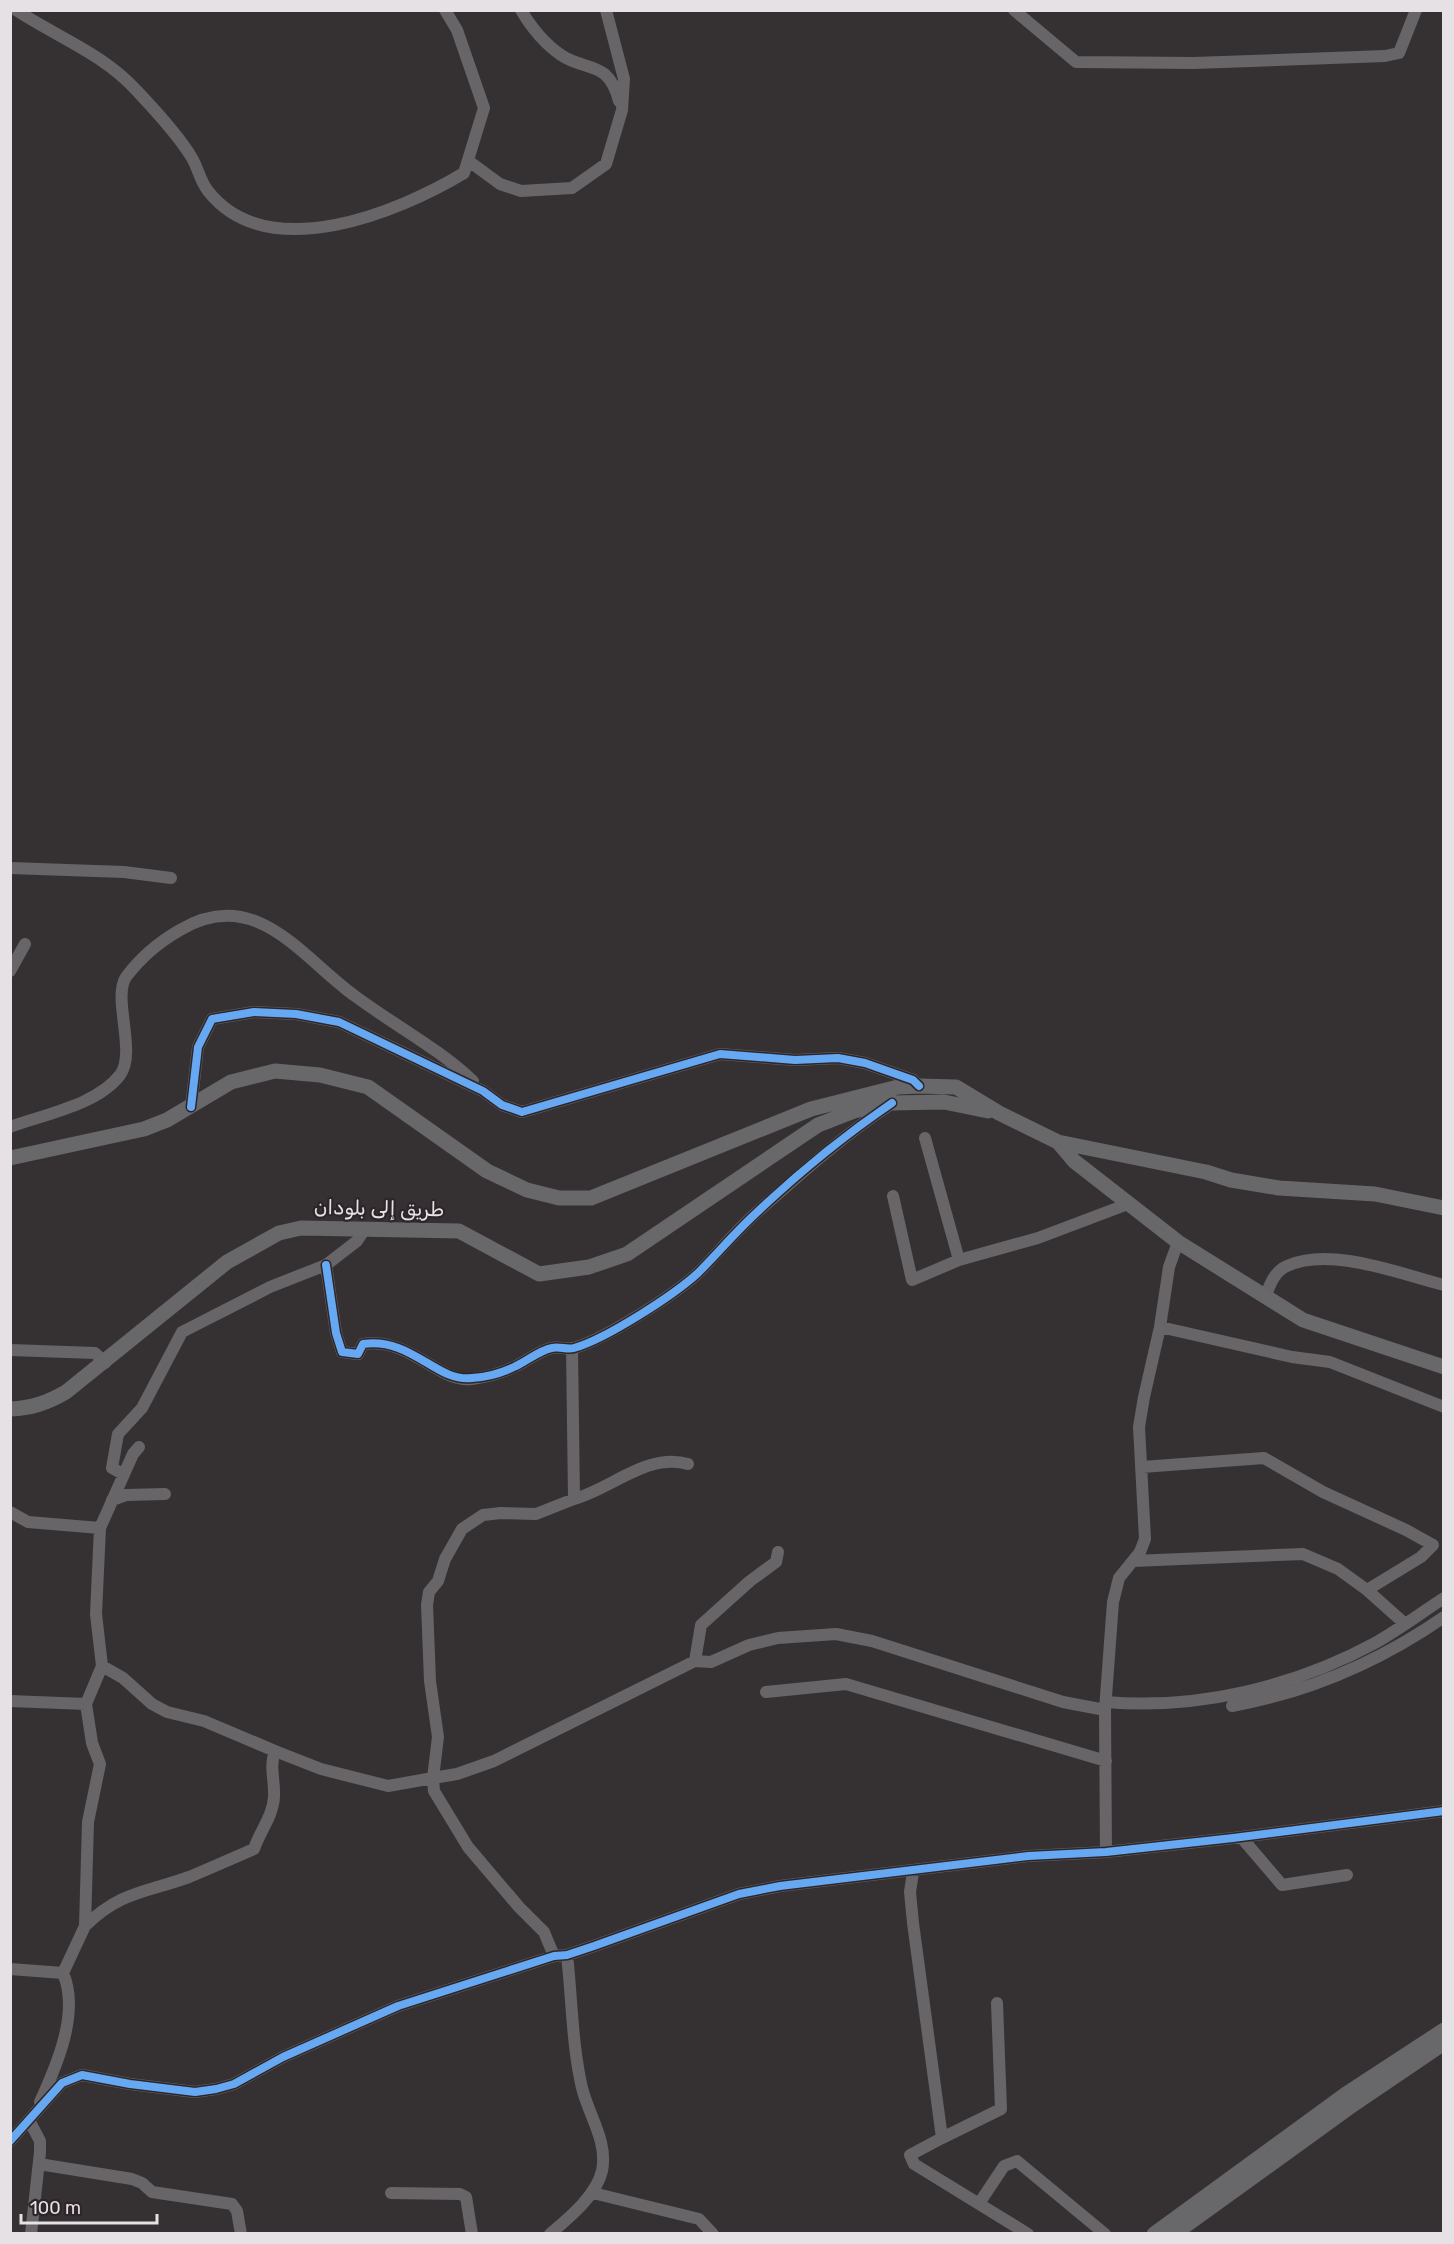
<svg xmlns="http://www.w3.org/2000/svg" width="1454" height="2244" font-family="Rubik,Vazirmatn,sans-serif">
<rect width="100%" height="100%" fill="#353133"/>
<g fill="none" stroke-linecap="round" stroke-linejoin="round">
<path stroke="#676567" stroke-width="12" d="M 16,10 C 57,37 104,54 137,91 C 155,110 179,136 192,158 C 198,168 200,181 208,191 C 268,267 399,212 464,173 L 484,108 L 457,30 L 445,10
M 521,10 C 531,27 545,44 561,55 C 586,72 608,59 619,101
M 1014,10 L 1076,62 L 1194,63 L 1385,56 L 1399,53 L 1416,10
M 470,162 L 500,184 L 521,191 L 572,188 L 606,164 L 622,110 L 624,79 L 606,10
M 10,868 L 124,872 L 171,878
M 10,971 L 25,944
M 191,1107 L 198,1047 L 212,1019 L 254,1012 L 296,1014 L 339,1022 L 483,1091 L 502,1105 L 522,1112 L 720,1054 L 795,1060 L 838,1058 L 865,1063 L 913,1080 L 919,1086
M 10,1127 C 45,1114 97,1105 120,1075 C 137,1052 112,998 126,977 C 141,957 159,942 180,930 C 256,885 301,957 355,996 C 394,1025 438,1048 473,1081
M 925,1138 L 959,1260
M 893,1196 L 912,1280 L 959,1260 L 1038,1238 L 1128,1204
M 326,1265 L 336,1333 L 342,1352 L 358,1354 L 363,1344 C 412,1337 437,1383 472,1379 C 487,1377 502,1373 516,1366 C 527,1361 540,1350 552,1348 C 559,1346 567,1350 574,1348 C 605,1339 674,1295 698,1273 C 717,1254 734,1233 755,1214 C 798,1176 840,1138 888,1106
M 1266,1295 C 1270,1284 1275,1271 1287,1266 C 1331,1246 1400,1274 1444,1285
M 1160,1327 L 1292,1357 L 1330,1362 L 1444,1407
M 10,1350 L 95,1353 L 105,1363
M 123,1474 L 112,1468 L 118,1434 L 142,1408 L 182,1332 L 270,1287 L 326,1265 L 357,1241 L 365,1229
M 574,1499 C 611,1489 648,1452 688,1464
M 112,1500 L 126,1495 L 165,1494
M 10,1512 L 28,1522 L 100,1528 L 96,1614 L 102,1666
M 100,1528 L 133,1454 L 139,1447
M 1133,1561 L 1303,1554 L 1338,1569 L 1367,1590 L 1421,1557 L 1433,1545 L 1406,1530 L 1323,1492 L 1264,1458 L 1142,1467
M 1367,1590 L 1404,1623
M 695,1661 L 711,1662 L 749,1645 L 778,1638 L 836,1634 L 872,1641 L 1063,1702 L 1105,1710
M 766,1692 L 846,1684 L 1106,1761
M 10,1701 L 86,1704 L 92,1743 L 100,1764 L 88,1822 L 85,1926 L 63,1973 L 10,1969
M 1106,1702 C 1197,1710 1294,1687 1375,1643 C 1398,1630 1421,1613 1444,1598
M 1232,1706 C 1309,1692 1379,1662 1444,1617
M 275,1751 L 321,1769 L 388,1786 L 433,1778 L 438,1737 L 430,1681 L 427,1605 L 429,1592 L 438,1581 L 445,1559 L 462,1529 L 483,1515 L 501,1513 L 536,1514 L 574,1499 L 572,1348
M 1241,1837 L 1282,1885 L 1347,1875
M 1106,1852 L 1105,1710 L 1113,1602 L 1119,1578 L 1140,1552 L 1145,1539 L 1139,1427 L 1144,1397 L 1160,1327 L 1169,1267 L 1178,1242
M 913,1872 L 910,1892 L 913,1923 L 942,2138 L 910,2155 L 914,2164 L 1028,2234
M 85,1926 C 121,1891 145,1893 189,1877 C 211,1868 233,1858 254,1849 C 260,1831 273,1816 274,1797 C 275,1780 269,1767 275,1751 L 204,1721 L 167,1712 L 152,1704 L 123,1678 L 102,1666 L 86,1704
M 554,1956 L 544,1932 L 519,1907 L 468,1847 L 434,1791 L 433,1778 L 457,1774 L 494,1761 L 695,1661 L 701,1625 L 750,1581 L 776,1562 L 778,1552
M 40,2102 C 57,2065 80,2012 63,1973
M 29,2120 L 40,2141 L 40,2152 L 31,2234
M 942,2138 L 1001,2109 L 997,2003
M 10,2141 L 62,2083 L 82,2075 L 130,2084 L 195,2092 L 216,2089 L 234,2084 L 283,2057 L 398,2006 L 554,1956 L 567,1955 L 594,1946 L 739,1894 L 780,1886 L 1028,1856 L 1106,1852 L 1233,1838 L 1444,1811
M 39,2164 L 132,2179 L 142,2183 L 152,2192 L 232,2204 L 237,2211 L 241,2234
M 391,2193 L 460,2194 L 466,2197 L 472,2234
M 593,2193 L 699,2219 L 713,2234
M 980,2202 L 1004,2166 L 1017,2161 L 1105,2234
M 550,2234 C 569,2218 596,2196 602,2171 C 608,2141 589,2116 582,2088 C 572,2045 572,1999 567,1955"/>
<path stroke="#686769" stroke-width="15" d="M 1058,1142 L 1074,1161 L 1178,1242 L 1303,1320 L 1444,1367
M 10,1158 L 144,1129 L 167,1120 L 231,1082 L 275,1071 L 320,1075 L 368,1087 L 487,1171 L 527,1190 L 559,1198 L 591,1198 L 811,1109 L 898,1087 L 919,1086 L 956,1087 L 999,1113 L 1058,1142 L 1206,1172 L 1231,1180 L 1279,1188 L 1375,1194 L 1444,1208
M 10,1409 C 32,1408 47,1403 66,1392 L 227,1262 L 279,1233 L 301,1228 L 459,1231 L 539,1274 L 589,1267 L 627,1254 L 818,1125 L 854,1111 L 892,1103 L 944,1102 L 988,1111
M 1154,2234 L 1346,2094 L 1444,2030
M 1174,2234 L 1354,2104 L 1444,2043"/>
<g stroke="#2d2529" stroke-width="11">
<path id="cycleway" d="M 191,1107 L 198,1047 L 212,1019 L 254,1012 L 296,1014 L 339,1022 L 483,1091 L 502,1105 L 522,1112 L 720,1054 L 795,1060 L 838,1058 L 865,1063 L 913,1080 L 919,1086
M 326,1265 L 336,1333 L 342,1352 L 358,1354 L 363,1344 C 412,1337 437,1383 472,1378 C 487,1377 502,1373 516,1366 C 527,1361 540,1350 552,1348 C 559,1346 567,1350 574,1348 C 606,1339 674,1295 698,1273 C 716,1255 733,1235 752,1217 C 796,1175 842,1137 892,1103
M 10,2141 L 62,2083 L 82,2075 L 130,2084 L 195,2092 L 216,2089 L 234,2084 L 283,2057 L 398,2006 L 554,1956 L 567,1955 L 594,1946 L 739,1894 L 780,1886 L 1028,1856 L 1106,1852 L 1233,1838 L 1444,1811"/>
</g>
<use href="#cycleway" stroke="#66a8f1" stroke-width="8"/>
</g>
<g text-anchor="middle" stroke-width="4.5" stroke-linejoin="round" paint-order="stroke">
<g font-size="20" fill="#e6e1e4" stroke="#2d2529">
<text transform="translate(379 1208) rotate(1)" y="7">طريق إلى بلودان</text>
</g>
</g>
<rect width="1454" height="2244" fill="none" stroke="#e6e1e4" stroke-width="24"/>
<path d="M21 2214v9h136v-9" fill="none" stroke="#e6e1e4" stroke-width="3"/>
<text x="30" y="2214" font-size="18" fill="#e6e1e4" stroke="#2d2529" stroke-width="4.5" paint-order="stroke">100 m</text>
</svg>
